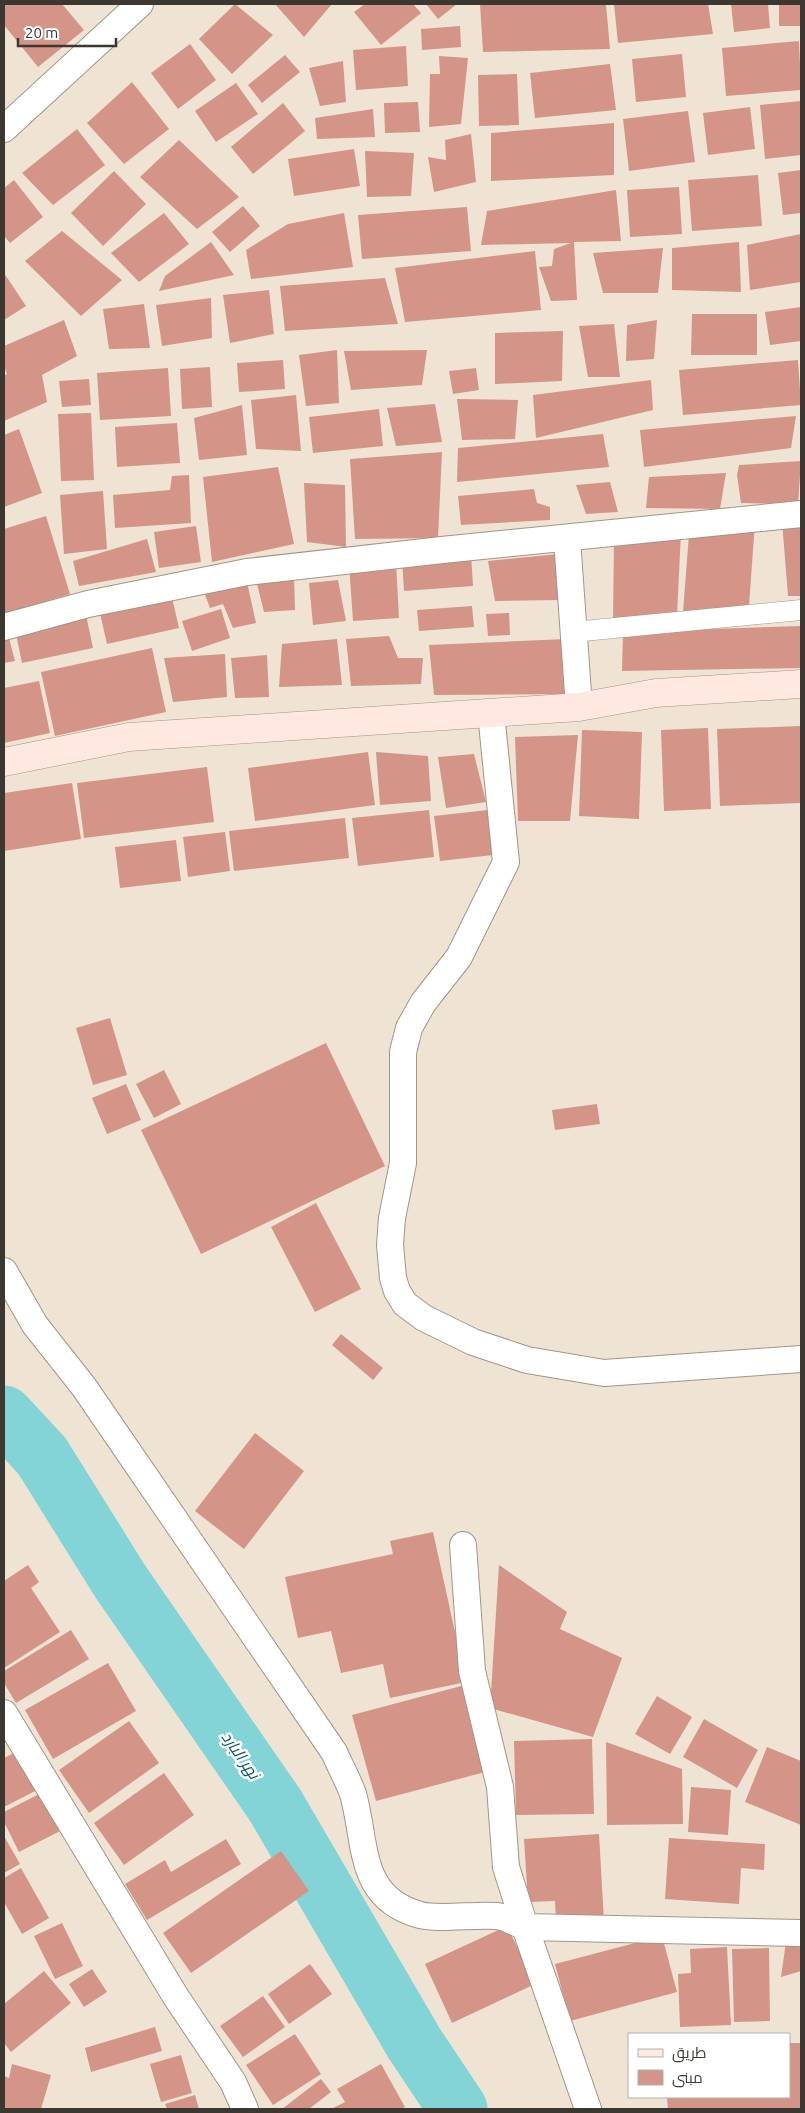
<svg xmlns="http://www.w3.org/2000/svg" width="805" height="2113" font-family="Ubuntu,Cairo,sans-serif">
<rect width="100%" height="100%" fill="#efe4d4"/>
<g fill="none" stroke-linecap="round" stroke-linejoin="round">
<path stroke="#82d4d7" stroke-width="59" d="M 4,1415 L 42,1456 L 120,1581 L 275,1805 L 414,2043 L 458,2109"/>
</g>
<path fill="#d49487" d="M 4,4 L 62,4 L 84,30 L 38,67 L 4,25 Z
M 235,4 L 273,35 L 232,74 L 199,39 Z
M 275,4 L 332,4 L 304,37 Z
M 365,4 L 413,4 L 421,13 L 381,45 L 354,12 Z
M 426,4 L 457,4 L 438,19 Z
M 480,4 L 606,4 L 610,49 L 483,52 Z
M 614,4 L 708,4 L 713,34 L 618,43 Z
M 731,4 L 768,4 L 770,28 L 734,32 Z
M 779,4 L 801,4 L 801,26 L 779,26 Z
M 460,26 L 461,47 L 422,50 L 421,29 Z
M 799,41 L 801,90 L 726,96 L 722,48 Z
M 190,44 L 216,80 L 178,109 L 151,73 Z
M 406,46 L 408,86 L 356,90 L 353,50 Z
M 682,54 L 686,97 L 636,102 L 632,59 Z
M 285,55 L 300,72 L 262,103 L 248,85 Z
M 439,56 L 468,58 L 461,124 L 429,127 L 430,74 L 440,74 Z
M 343,61 L 346,102 L 320,106 L 309,68 Z
M 610,64 L 616,110 L 535,118 L 530,73 Z
M 517,74 L 519,125 L 479,126 L 478,75 Z
M 132,82 L 169,129 L 124,164 L 87,123 Z
M 236,83 L 258,114 L 216,142 L 195,111 Z
M 801,101 L 801,155 L 765,159 L 760,105 Z
M 418,102 L 420,132 L 385,133 L 384,103 Z
M 283,103 L 305,131 L 253,174 L 231,147 Z
M 750,107 L 755,149 L 708,155 L 703,113 Z
M 373,109 L 375,137 L 317,139 L 315,118 Z
M 688,111 L 695,162 L 629,171 L 623,119 Z
M 614,123 L 614,175 L 491,181 L 491,133 Z
M 77,129 L 105,165 L 53,205 L 22,173 Z
M 471,134 L 476,182 L 434,192 L 428,157 L 446,160 L 445,140 Z
M 179,140 L 239,197 L 197,229 L 140,177 Z
M 354,149 L 360,186 L 294,196 L 288,159 Z
M 365,151 L 414,153 L 411,196 L 367,197 Z
M 801,170 L 801,213 L 783,215 L 778,173 Z
M 114,171 L 146,204 L 103,246 L 71,213 Z
M 758,175 L 762,226 L 692,231 L 688,180 Z
M 14,180 L 43,217 L 10,243 L 4,236 L 4,188 Z
M 679,187 L 682,234 L 630,237 L 627,190 Z
M 616,190 L 621,241 L 574,242 L 577,300 L 551,301 L 539,267 L 552,266 L 554,249 L 571,243 L 481,245 L 487,211 Z
M 243,206 L 260,226 L 230,252 L 212,232 Z
M 467,207 L 471,251 L 362,259 L 358,215 Z
M 164,213 L 189,244 L 139,282 L 111,253 Z
M 344,213 L 353,267 L 251,279 L 246,250 L 288,224 Z
M 62,231 L 122,280 L 81,316 L 25,261 Z
M 801,234 L 801,282 L 750,290 L 747,245 Z
M 211,242 L 234,275 L 159,291 L 165,276 Z
M 739,242 L 741,292 L 672,290 L 672,248 Z
M 663,248 L 658,293 L 603,293 L 593,253 Z
M 535,251 L 541,310 L 405,322 L 395,268 Z
M 4,273 L 26,306 L 4,320 Z
M 385,278 L 398,324 L 285,331 L 280,286 Z
M 269,290 L 274,334 L 230,343 L 223,295 Z
M 211,298 L 212,338 L 162,346 L 156,305 Z
M 144,304 L 150,348 L 109,349 L 103,309 Z
M 801,307 L 801,341 L 770,345 L 765,312 Z
M 692,314 L 757,314 L 757,355 L 691,355 Z
M 64,320 L 77,356 L 42,375 L 47,402 L 4,421 L 4,376 L 7,374 L 4,366 L 4,346 Z
M 657,320 L 654,359 L 626,361 L 627,325 Z
M 614,324 L 620,377 L 588,377 L 579,326 Z
M 563,331 L 562,381 L 495,384 L 495,333 Z
M 337,350 L 339,403 L 306,406 L 299,355 Z
M 427,350 L 422,385 L 351,390 L 344,351 Z
M 283,360 L 285,389 L 239,392 L 237,363 Z
M 798,360 L 801,405 L 683,415 L 679,370 Z
M 210,367 L 212,407 L 182,409 L 180,369 Z
M 168,368 L 171,416 L 100,420 L 97,373 Z
M 476,368 L 479,390 L 453,394 L 449,371 Z
M 89,379 L 91,405 L 62,407 L 59,381 Z
M 651,380 L 653,410 L 536,438 L 533,395 Z
M 296,395 L 301,451 L 256,449 L 251,400 Z
M 457,399 L 518,400 L 515,439 L 462,440 Z
M 435,404 L 442,442 L 396,446 L 387,408 Z
M 242,405 L 247,455 L 199,460 L 194,418 Z
M 379,409 L 383,446 L 313,453 L 309,417 Z
M 91,413 L 94,480 L 61,481 L 58,414 Z
M 796,416 L 791,448 L 644,467 L 640,430 Z
M 177,423 L 180,463 L 117,467 L 115,427 Z
M 19,429 L 42,493 L 4,507 L 4,435 Z
M 603,434 L 609,467 L 457,482 L 458,448 Z
M 442,452 L 438,538 L 355,539 L 350,459 Z
M 801,461 L 798,504 L 741,503 L 737,475 L 739,465 Z
M 278,467 L 294,544 L 212,562 L 203,477 Z
M 726,473 L 720,509 L 646,508 L 649,477 Z
M 189,475 L 191,523 L 115,528 L 113,495 L 170,490 L 172,476 Z
M 610,482 L 618,512 L 586,514 L 576,485 Z
M 304,483 L 345,485 L 346,547 L 307,542 Z
M 534,489 L 537,503 L 550,507 L 550,520 L 461,525 L 458,496 Z
M 103,491 L 107,549 L 64,554 L 60,495 Z
M 46,516 L 70,594 L 4,614 L 4,529 Z
M 801,519 L 801,596 L 788,596 L 782,521 Z
M 755,522 L 749,606 L 683,612 L 689,534 Z
M 196,526 L 201,562 L 159,568 L 154,532 Z
M 681,533 L 677,615 L 613,620 L 614,540 Z
M 147,539 L 156,572 L 79,586 L 73,561 Z
M 471,554 L 473,586 L 404,591 L 402,559 Z
M 558,554 L 562,600 L 495,601 L 488,561 Z
M 396,562 L 399,618 L 353,621 L 349,564 Z
M 294,576 L 295,610 L 264,612 L 256,580 Z
M 338,580 L 346,621 L 313,625 L 309,583 Z
M 247,582 L 256,623 L 233,628 L 223,604 L 210,608 L 204,592 Z
M 171,593 L 179,628 L 107,644 L 99,609 Z
M 472,606 L 474,627 L 419,631 L 417,610 Z
M 221,609 L 230,638 L 192,651 L 182,621 Z
M 509,613 L 510,635 L 488,636 L 486,614 Z
M 86,615 L 93,648 L 22,663 L 15,629 Z
M 801,626 L 801,668 L 622,671 L 623,632 Z
M 389,636 L 398,658 L 423,658 L 421,684 L 351,686 L 346,639 Z
M 9,638 L 15,661 L 4,663 L 4,639 Z
M 337,639 L 342,685 L 279,687 L 282,644 Z
M 566,639 L 568,694 L 434,695 L 429,645 Z
M 152,648 L 166,712 L 55,736 L 41,672 Z
M 225,654 L 227,697 L 173,702 L 164,658 Z
M 267,655 L 269,697 L 235,698 L 231,658 Z
M 39,681 L 50,733 L 4,743 L 4,688 Z
M 801,726 L 801,803 L 720,806 L 717,729 Z
M 708,728 L 711,809 L 664,811 L 661,730 Z
M 582,730 L 642,732 L 639,819 L 579,816 Z
M 578,735 L 570,821 L 518,821 L 515,737 Z
M 368,752 L 375,805 L 255,821 L 248,768 Z
M 376,752 L 428,756 L 431,801 L 380,805 Z
M 474,754 L 486,802 L 446,808 L 438,757 Z
M 207,767 L 214,822 L 84,838 L 77,783 Z
M 72,783 L 81,839 L 4,851 L 4,793 Z
M 429,810 L 434,857 L 358,866 L 352,818 Z
M 488,810 L 493,855 L 440,861 L 434,816 Z
M 345,818 L 349,858 L 234,871 L 229,831 Z
M 225,832 L 230,871 L 188,877 L 183,837 Z
M 176,840 L 181,881 L 120,888 L 115,847 Z
M 110,1018 L 127,1075 L 93,1085 L 76,1028 Z
M 326,1043 L 385,1166 L 201,1254 L 141,1130 Z
M 164,1070 L 181,1104 L 154,1118 L 136,1084 Z
M 126,1084 L 141,1120 L 107,1134 L 92,1098 Z
M 597,1104 L 600,1124 L 555,1130 L 552,1110 Z
M 316,1203 L 361,1289 L 315,1312 L 271,1227 Z
M 341,1334 L 383,1368 L 373,1380 L 332,1345 Z
M 255,1433 L 304,1471 L 244,1549 L 195,1511 Z
M 433,1532 L 466,1682 L 390,1698 L 383,1664 L 341,1673 L 331,1631 L 298,1638 L 285,1577 L 393,1554 L 390,1541 Z
M 28,1565 L 39,1582 L 31,1588 L 60,1632 L 4,1668 L 4,1581 Z
M 499,1565 L 567,1612 L 560,1629 L 622,1658 L 593,1737 L 490,1708 Z
M 71,1630 L 89,1659 L 16,1703 L 4,1683 L 4,1671 Z
M 108,1663 L 136,1711 L 53,1759 L 25,1710 Z
M 465,1685 L 489,1771 L 376,1801 L 352,1715 Z
M 657,1696 L 692,1717 L 670,1754 L 635,1734 Z
M 704,1719 L 758,1750 L 737,1788 L 683,1757 Z
M 129,1721 L 159,1763 L 89,1813 L 59,1770 Z
M 592,1739 L 594,1814 L 516,1815 L 514,1741 Z
M 606,1742 L 682,1769 L 683,1824 L 607,1825 Z
M 767,1747 L 801,1761 L 801,1825 L 745,1802 Z
M 22,1749 L 41,1788 L 4,1807 L 4,1758 Z
M 164,1773 L 194,1815 L 124,1865 L 94,1823 Z
M 691,1787 L 731,1790 L 728,1835 L 688,1832 Z
M 45,1791 L 64,1829 L 19,1852 L 4,1822 L 4,1812 Z
M 599,1834 L 604,1921 L 556,1923 L 555,1901 L 528,1902 L 524,1839 Z
M 4,1836 L 20,1864 L 4,1873 Z
M 669,1838 L 765,1844 L 764,1870 L 741,1868 L 739,1904 L 665,1899 Z
M 226,1839 L 241,1864 L 147,1920 L 125,1884 L 165,1860 L 171,1872 Z
M 281,1851 L 309,1891 L 191,1973 L 163,1933 Z
M 21,1868 L 49,1918 L 22,1934 L 4,1902 L 4,1878 Z
M 62,1923 L 83,1966 L 55,1979 L 34,1936 Z
M 507,1926 L 535,1984 L 452,2023 L 425,1964 Z
M 662,1936 L 677,1992 L 570,2021 L 555,1964 Z
M 786,1942 L 801,1944 L 801,1971 L 781,1977 Z
M 727,1947 L 731,2025 L 680,2027 L 678,1974 L 691,1973 L 690,1949 Z
M 769,1948 L 770,2021 L 734,2022 L 732,1949 Z
M 310,1964 L 332,1994 L 289,2024 L 268,1994 Z
M 92,1969 L 107,1992 L 84,2007 L 69,1984 Z
M 44,1971 L 71,2003 L 11,2052 L 4,2043 L 4,2004 Z
M 263,1996 L 285,2027 L 243,2057 L 220,2026 Z
M 155,2027 L 162,2051 L 91,2072 L 85,2048 Z
M 295,2034 L 321,2074 L 273,2105 L 246,2065 Z
M 789,2043 L 801,2043 L 801,2109 L 668,2109 L 667,2097 L 789,2097 Z
M 181,2055 L 192,2093 L 161,2102 L 150,2064 Z
M 12,2064 L 51,2075 L 41,2109 L 4,2109 L 4,2076 L 9,2078 Z
M 381,2064 L 405,2107 L 401,2109 L 331,2109 L 345,2102 L 337,2089 Z
M 321,2079 L 331,2092 L 309,2109 L 282,2109 Z
M 195,2095 L 199,2109 L 167,2109 L 165,2104 Z"/>
<g fill="none" stroke-linecap="round" stroke-linejoin="round">
<g stroke="#a09586" stroke-width="21">
<path id="pedestrian" d="M 573,632 L 801,610"/>
</g>
<g stroke="#a09586" stroke-width="28">
<path id="minor" d="M 4,129 L 140,4
M 567,539 L 579,707
M 4,627 L 88,604 L 247,572 L 442,550 L 801,514
M 491,713 L 506,862 L 459,957 L 423,1003 L 409,1028 L 403,1052 L 403,1163 L 392,1218 L 390,1245 L 393,1278 L 397,1291 L 405,1304 L 424,1318 L 473,1342 L 527,1360 L 604,1373 L 801,1359
M 4,1271 L 35,1325 L 84,1387 L 334,1752 C 340,1766 348,1780 353,1794 C 367,1843 357,1898 420,1915 C 438,1920 475,1914 497,1916 C 506,1917 516,1923 525,1927 L 588,2109
M 463,1545 L 472,1671 L 500,1787 L 506,1867 L 525,1927 L 801,1933
M 4,1713 L 176,1997 L 233,2082 L 245,2109"/>
</g>
<g stroke="#a09586" stroke-width="29">
<path id="secondary" d="M 4,762 L 129,737 L 579,707 L 656,693 L 801,684"/>
</g>
<use href="#pedestrian" stroke="#fff" stroke-width="20"/>
<use href="#minor" stroke="#fff" stroke-width="26"/>
<use href="#secondary" stroke="#fee8e0" stroke-width="28"/>
</g>
<g text-anchor="middle" stroke-width="5" stroke-linejoin="round" paint-order="stroke">
<g font-size="16" font-style="italic" fill="#0f585a" stroke="#fff">
<text transform="translate(241 1755) rotate(55)" y="6">نهر البارد</text>
</g>
</g>
<rect width="805" height="2113" fill="none" stroke="#3b3731" stroke-width="10"/>
<rect x="628" y="2033" width="162" height="65" fill="#ffffff" stroke="#b1afad"/>
<rect x="638" y="2049" width="25" height="8" fill="#fee8e0" stroke="#b1afad"/>
<text x="672" y="2058" font-size="15" fill="#3b3731">طريق</text>
<rect x="638" y="2070" width="25" height="15" fill="#d49487" stroke="#b1afad"/>
<text x="672" y="2083" font-size="15" fill="#3b3731">مبنى</text>
<path d="M18 38v8h98v-8" fill="none" stroke="#3b3731" stroke-width="2.5"/>
<text x="25" y="38" font-size="15" fill="#3b3731" stroke="#ffffff" stroke-width="4" paint-order="stroke">20 m</text>
</svg>
